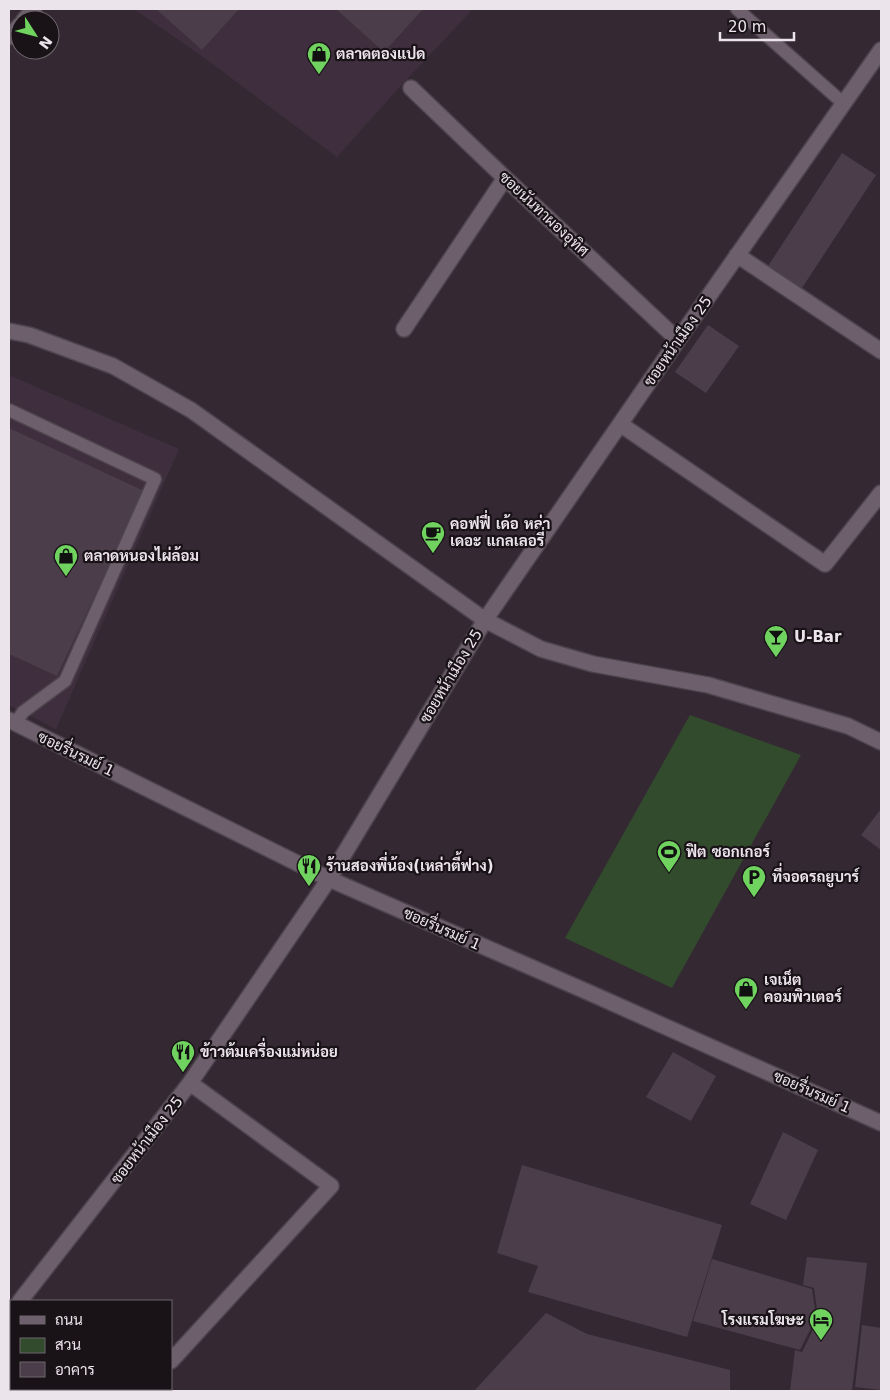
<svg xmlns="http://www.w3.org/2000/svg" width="890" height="1400" font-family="'DejaVu Sans',Sarabun,sans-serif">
<rect width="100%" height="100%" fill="#342933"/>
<path fill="#3f2f3e" d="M 134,9 L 473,9 L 395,92 L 337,157 L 206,59 Z
M 11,376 L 179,449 L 56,729 L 9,705 L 9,380 Z"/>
<path fill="#324b2d" d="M 690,715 L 801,755 L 672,988 L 565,938 Z"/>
<path fill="#4b3e4a" d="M 156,9 L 239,9 L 202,50 Z
M 336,9 L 423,9 L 384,52 Z
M 842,153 L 876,175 L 802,288 L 768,266 Z
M 708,325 L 739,346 L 706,393 L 675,372 Z
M 9,428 L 144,491 L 57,676 L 9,654 Z
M 881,809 L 881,850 L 861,835 Z
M 673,1052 L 716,1076 L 691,1121 L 646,1097 Z
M 783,1132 L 818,1150 L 786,1220 L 750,1204 Z
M 522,1165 L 722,1225 L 687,1337 L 528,1292 L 538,1266 L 497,1253 Z
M 807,1257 L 867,1263 L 852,1391 L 790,1391 L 795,1350 L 802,1352 L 812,1332 L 817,1310 L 814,1288 L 803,1285 Z
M 712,1259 L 812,1289 L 815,1309 L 810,1330 L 800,1350 L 693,1321 Z
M 546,1313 L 587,1334 L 730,1370 L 730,1391 L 474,1391 Z
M 862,1325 L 881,1328 L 881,1390 L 855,1387 Z"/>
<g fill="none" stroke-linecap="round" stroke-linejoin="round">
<g stroke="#4e444d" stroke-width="15">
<path id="lane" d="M 737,9 L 843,103
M 9,410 L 155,479 L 65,681 L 23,712 L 15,724"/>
</g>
<g stroke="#4e444d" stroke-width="18">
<path id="street" d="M 411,88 L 505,178 L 678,340
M 737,255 L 881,351
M 404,329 L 505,178
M 620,424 L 825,564 L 881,493
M 20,1301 L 190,1083 L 329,879 L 485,620 L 678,340 L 881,50
M 9,1315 L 11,1312
M 171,1361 L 331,1186 L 190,1083
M 143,1391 L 146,1389"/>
</g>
<g stroke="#4e444d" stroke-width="18">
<path id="secondary" d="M 24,20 L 34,9
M 9,37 L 20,25
M 9,331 L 29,335 L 113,366 L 191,410 L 485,620 L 541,649 L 593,664 L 708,685 L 848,726 L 881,742
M 9,720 L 329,879 L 590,993 L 881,1123"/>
</g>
<use href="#lane" stroke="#6d606c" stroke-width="12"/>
<use href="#street" stroke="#6d606c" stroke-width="15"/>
<use href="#secondary" stroke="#6d606c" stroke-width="15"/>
</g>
<defs>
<g id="shop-pin" transform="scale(1.25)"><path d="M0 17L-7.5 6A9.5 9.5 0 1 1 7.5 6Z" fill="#70d35f" stroke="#191318"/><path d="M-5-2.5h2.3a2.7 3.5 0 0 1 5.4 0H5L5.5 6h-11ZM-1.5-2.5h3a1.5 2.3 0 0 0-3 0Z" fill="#111"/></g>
<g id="cafe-pin" transform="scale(1.25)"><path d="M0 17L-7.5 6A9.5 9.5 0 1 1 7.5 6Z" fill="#70d35f" stroke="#191318"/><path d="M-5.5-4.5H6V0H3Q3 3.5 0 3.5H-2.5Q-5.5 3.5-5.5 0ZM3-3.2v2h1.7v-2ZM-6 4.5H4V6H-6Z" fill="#111"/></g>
<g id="bar-pin" transform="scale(1.25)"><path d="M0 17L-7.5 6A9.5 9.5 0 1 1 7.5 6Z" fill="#70d35f" stroke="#191318"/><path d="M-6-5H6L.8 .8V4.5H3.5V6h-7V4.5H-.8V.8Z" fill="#111"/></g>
<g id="stadium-pin" transform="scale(1.25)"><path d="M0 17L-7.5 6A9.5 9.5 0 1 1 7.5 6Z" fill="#70d35f" stroke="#191318"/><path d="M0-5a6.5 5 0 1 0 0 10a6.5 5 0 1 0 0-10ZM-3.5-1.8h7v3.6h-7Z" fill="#111"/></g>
<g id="restaurant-pin" transform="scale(1.25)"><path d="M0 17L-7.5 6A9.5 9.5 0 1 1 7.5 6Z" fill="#70d35f" stroke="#191318"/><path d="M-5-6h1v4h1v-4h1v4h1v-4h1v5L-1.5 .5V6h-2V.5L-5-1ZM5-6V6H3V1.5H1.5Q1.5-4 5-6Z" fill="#111"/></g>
<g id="parking-pin" transform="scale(1.25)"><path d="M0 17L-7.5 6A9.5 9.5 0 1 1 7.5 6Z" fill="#70d35f" stroke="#191318"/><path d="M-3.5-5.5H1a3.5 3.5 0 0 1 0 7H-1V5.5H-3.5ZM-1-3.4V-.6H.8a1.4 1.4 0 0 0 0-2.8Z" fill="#111"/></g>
<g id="hotel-pin" transform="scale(1.25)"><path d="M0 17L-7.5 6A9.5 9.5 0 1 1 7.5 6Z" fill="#70d35f" stroke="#191318"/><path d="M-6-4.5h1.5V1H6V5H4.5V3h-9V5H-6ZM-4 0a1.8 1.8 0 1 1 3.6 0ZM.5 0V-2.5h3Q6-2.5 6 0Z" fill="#111"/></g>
</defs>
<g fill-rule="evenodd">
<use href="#shop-pin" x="319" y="54"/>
<use href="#cafe-pin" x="433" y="533"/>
<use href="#shop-pin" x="66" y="556"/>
<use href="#bar-pin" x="776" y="637"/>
<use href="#stadium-pin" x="669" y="852"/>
<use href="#restaurant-pin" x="309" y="866"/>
<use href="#parking-pin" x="754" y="877"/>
<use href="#shop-pin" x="746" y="989"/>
<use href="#restaurant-pin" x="183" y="1052"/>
<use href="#hotel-pin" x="821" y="1320"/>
</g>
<g text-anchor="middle" stroke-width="4.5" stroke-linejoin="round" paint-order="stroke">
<g font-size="15" font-weight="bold" fill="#ece4eb" stroke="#191318" text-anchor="start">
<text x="336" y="59">ตลาดตองแปด</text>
<text x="450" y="529">คอฟฟี่ เด้อ หล่า<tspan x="450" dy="17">เดอะ แกลเลอรี่</tspan></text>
<text x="84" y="561">ตลาดหนองไผ่ล้อม</text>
<text x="794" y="642">U-Bar</text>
<text x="686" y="857">ฟิต ซอกเกอร์</text>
<text x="326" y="871">ร้านสองพี่น้อง(เหล่าตี้ฟาง)</text>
<text x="772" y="882">ที่จอดรถยูบาร์</text>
<text x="764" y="985">เจเน็ต<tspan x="764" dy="17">คอมพิวเตอร์</tspan></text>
<text x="200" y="1057">ข้าวต้มเครื่องแม่หน่อย</text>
<text x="804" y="1325" text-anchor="end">โรงแรมโฆษะ</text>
</g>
<g font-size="15" fill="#ece4eb" stroke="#191318">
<text transform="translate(544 214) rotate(43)" y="5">ซอยนันทาผองอุทิศ</text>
<text transform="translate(678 341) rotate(-55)" y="5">ซอยหน้าเมือง 25</text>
<text transform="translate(451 676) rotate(-59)" y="5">ซอยหน้าเมือง 25</text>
<text transform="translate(76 754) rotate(26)" y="5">ซอยรื่นรมย์ 1</text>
<text transform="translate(442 929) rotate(24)" y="5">ซอยรื่นรมย์ 1</text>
<text transform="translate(812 1092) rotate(24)" y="5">ซอยรื่นรมย์ 1</text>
<text transform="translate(147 1140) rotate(-52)" y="5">ซอยหน้าเมือง 25</text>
</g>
</g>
<rect width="890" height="1400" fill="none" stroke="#ece4eb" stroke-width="20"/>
<rect x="10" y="1300" width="162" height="90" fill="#191318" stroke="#6d676c"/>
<rect x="20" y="1316" width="25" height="8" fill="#6d606c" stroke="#6d676c"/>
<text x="55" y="1325" font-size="15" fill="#ece4eb">ถนน</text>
<rect x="20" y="1338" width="25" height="15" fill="#324b2d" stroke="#6d676c"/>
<text x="55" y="1350" font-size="15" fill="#ece4eb">สวน</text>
<rect x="20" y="1362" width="25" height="15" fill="#4b3e4a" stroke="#6d676c"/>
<text x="55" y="1375" font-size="15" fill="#ece4eb">อาคาร</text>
<g transform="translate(35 35) rotate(126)"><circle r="24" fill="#191318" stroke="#6d676c"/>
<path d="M0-4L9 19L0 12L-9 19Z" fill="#70d35f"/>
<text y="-8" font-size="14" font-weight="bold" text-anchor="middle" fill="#ece4eb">N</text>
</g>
<path d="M720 32v8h74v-8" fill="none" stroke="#ece4eb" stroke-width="2.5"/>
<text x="728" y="32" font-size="15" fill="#ece4eb" stroke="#191318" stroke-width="4" paint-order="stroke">20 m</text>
</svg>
